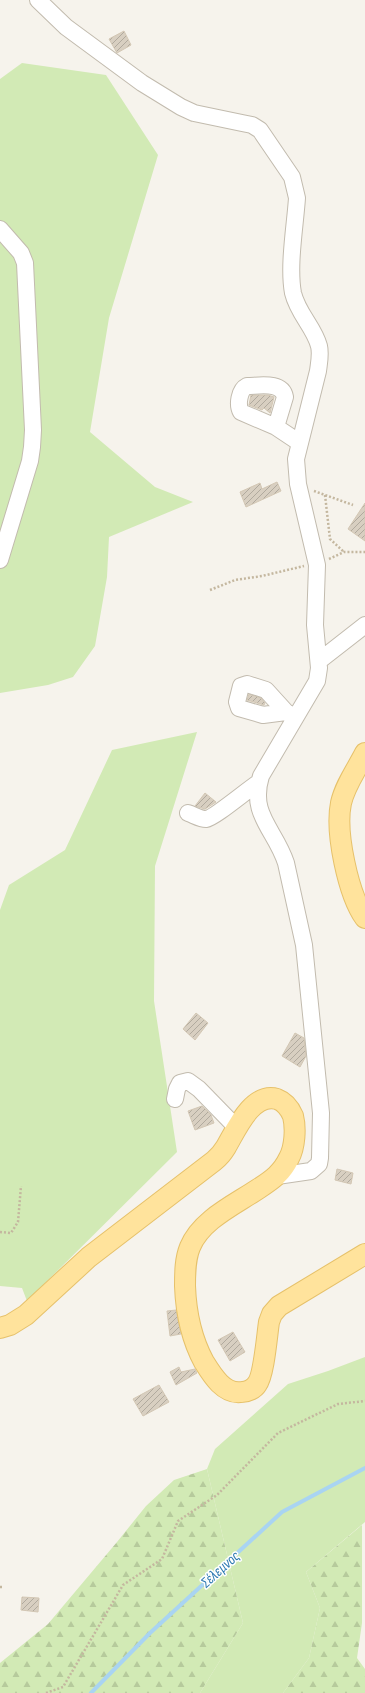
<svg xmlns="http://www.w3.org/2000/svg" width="365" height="1693" font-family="'Sofia Sans Condensed',sans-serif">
<defs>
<pattern id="forest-firs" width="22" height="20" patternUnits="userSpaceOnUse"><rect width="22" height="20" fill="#d2eab5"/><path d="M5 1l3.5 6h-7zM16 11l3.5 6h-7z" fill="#b6ca9c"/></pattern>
<pattern id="building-hatch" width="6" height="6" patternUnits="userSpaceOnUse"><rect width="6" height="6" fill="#d8cfc1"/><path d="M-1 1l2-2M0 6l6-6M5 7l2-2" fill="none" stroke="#b1aa9e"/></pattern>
</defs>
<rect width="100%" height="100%" fill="#f6f3ec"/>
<path fill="#d2eab5" d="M 22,63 L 106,75 L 158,155 L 109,318 L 90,432 L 155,487 L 193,502 L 109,537 L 107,577 L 95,646 L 73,677 L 48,685 L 0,693 L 0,79 Z
M 197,732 L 155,866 L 154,1001 L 177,1152 L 27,1301 L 22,1288 L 0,1286 L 0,910 L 9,885 L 65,850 L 112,750 Z
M 365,1357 L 365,1522 L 306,1572 L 320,1608 L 309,1658 L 283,1693 L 200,1693 L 243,1623 L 207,1469 L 215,1449 L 288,1384 L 328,1371 Z"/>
<path fill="url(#forest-firs)" d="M 207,1469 L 243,1623 L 200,1693 L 0,1693 L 0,1663 L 48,1624 L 117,1542 L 146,1506 L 174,1480 Z
M 362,1525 L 362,1623 L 357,1658 L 365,1669 L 365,1693 L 283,1693 L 309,1658 L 320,1608 L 306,1572 Z"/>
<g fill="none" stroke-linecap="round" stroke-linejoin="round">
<path stroke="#a9d4f2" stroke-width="4" d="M 91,1693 L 150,1633 L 282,1512 L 365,1468"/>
</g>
<path fill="url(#building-hatch)" stroke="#d3c7b4" d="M 124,31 L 131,45 L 117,53 L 109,39 Z
M 251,395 L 268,395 L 274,397 L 270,413 L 264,408 L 262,410 L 249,405 Z
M 277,482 L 281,491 L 246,507 L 240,492 L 260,483 L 262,489 Z
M 365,503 L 365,541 L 348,529 Z
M 249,694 L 261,698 L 265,703 L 264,705 L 247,700 Z
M 205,793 L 216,802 L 205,809 L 195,806 Z
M 196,1013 L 208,1023 L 195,1040 L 183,1029 Z
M 295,1033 L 304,1038 L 306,1056 L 300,1067 L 282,1056 Z
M 202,1106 L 211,1115 L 214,1123 L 195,1130 L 188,1111 Z
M 337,1169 L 353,1173 L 351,1184 L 335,1180 Z
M 176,1310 L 181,1334 L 170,1336 L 167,1311 Z
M 233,1332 L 245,1352 L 230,1361 L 218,1340 Z
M 179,1367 L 181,1372 L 195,1369 L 197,1373 L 176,1385 L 170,1372 Z
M 159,1385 L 169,1402 L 143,1416 L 133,1399 Z
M 22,1597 L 39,1598 L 38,1612 L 21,1610 Z"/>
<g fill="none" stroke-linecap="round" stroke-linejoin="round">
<g stroke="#c2bbae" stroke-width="18">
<path id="minor" d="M 38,0 L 66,27 L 142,83 L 181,107 L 194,113 L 242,123 L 252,125 L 260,130 L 292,177 L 297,198 C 295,227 288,266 293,293 C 298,314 314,327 319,346 C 321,354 319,363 318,371 L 296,459 L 298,484 L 317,565 L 315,625 L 319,668 L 317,681 L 261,776 C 249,815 275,829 286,863 L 304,945 L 321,1113 L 320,1158 L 319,1164 L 311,1171 L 277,1176
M 0,229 L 21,253 L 25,263 L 33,430 L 32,447 L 30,461 L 0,560
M 276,427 L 285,397 C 282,381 259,386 247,386 C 239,390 237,405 241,412 L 276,427 L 300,443
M 319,661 L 365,625
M 286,712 L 263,715 L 239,708 L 237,702 L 241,686 L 247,684 L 266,690 L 286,712 L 295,717
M 188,813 C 194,815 200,819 206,819 C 214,818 247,790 258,783
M 175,1099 L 177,1089 L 180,1083 L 188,1081 L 199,1089 L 237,1128"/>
</g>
<g stroke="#e6c16a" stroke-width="22">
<path id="major" d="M 365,753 C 357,769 345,785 341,803 C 335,832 348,894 365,918
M 0,1328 L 10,1325 L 26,1315 L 89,1257 L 214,1161 C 219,1157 223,1152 226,1147 C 236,1130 252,1092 277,1099 C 285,1102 290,1109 293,1116 C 296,1128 295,1147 289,1158 C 282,1173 272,1180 258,1189 C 234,1205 201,1220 190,1247 C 185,1259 185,1273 185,1286 C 186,1313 191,1338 204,1362 C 212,1375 224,1395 242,1392 C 247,1392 254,1389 257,1384 C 264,1375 267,1335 269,1322 L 272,1314 L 279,1306 L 365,1254"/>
</g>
<path stroke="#c4b79f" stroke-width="2.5" stroke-dasharray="2 2" stroke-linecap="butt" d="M 314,491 L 353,505
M 325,495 L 330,539 L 344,552
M 329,559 L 344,552 L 365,552
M 210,590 L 235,580 L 262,576 L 304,566
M 0,1232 L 11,1233 L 18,1222 L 21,1186
M 0,1587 L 2,1587
M 46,1693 L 63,1687 L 123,1585 L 162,1559 L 178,1521 L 217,1495 L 278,1433 L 338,1404 L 365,1401"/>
<use href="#minor" stroke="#fff" stroke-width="16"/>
<use href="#major" stroke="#ffe39c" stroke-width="20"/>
</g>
<g text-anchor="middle" stroke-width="3" stroke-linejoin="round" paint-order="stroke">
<g font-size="15" font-style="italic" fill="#2e7ab2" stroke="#fff">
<text transform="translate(220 1569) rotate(-42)" y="5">Σέλεμνος</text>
</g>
</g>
</svg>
